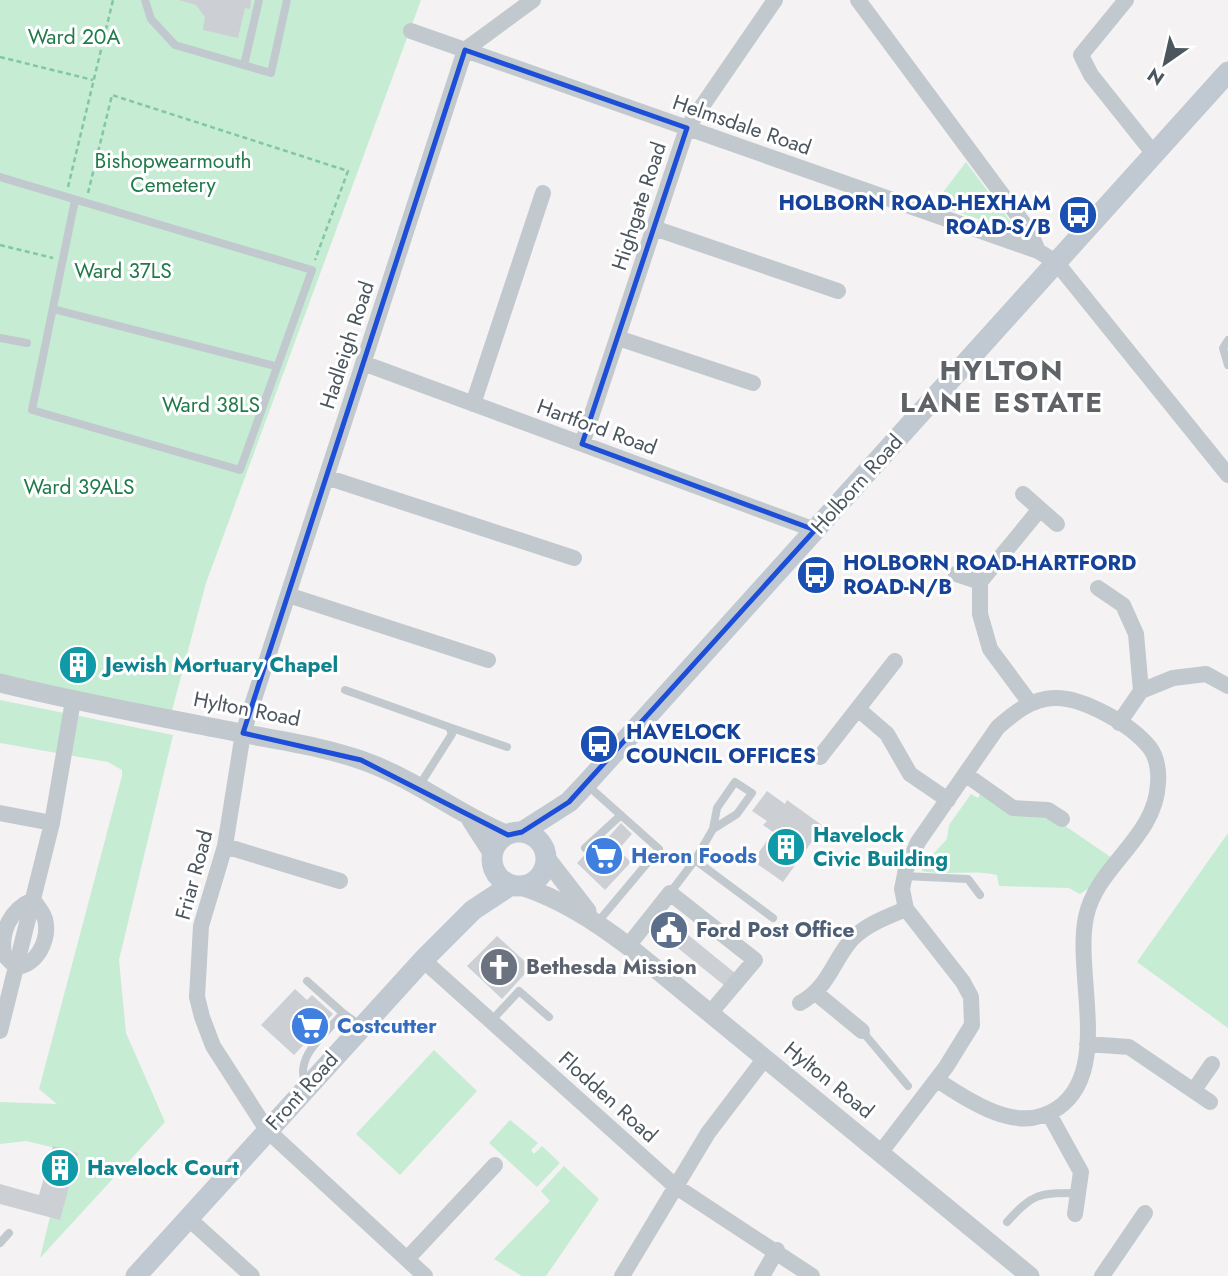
<svg xmlns="http://www.w3.org/2000/svg" width="1228" height="1276" font-family="Jost,sans-serif">
<rect width="100%" height="100%" fill="#f4f2f2"/>
<path fill="#c6ecd3" d="M 0,0 L 421,0 L 206,583 L 170,718 L 0,683 Z
M 966,162 L 1019,233 L 934,204 Z
M 0,700 L 173,735 L 119,960 L 126,1033 L 165,1122 L 40,1258 L 50,1217 L 77,1153 L 26,1141 L 0,1144 L 0,1102 L 57,1104 L 39,1089 L 122,776 L 122,770 L 108,762 L 0,743 Z
M 982,791 L 1052,817 L 1112,858 L 1092,886 L 1080,894 L 1069,888 L 999,886 L 997,875 C 971,869 947,876 922,871 L 922,866 L 947,839 L 949,825 L 971,794 L 978,798 Z
M 1228,833 L 1228,1028 L 1137,962 Z
M 434,1050 L 477,1091 L 400,1175 L 356,1134 Z
M 510,1120 L 538,1143 L 531,1150 L 534,1154 L 542,1146 L 560,1163 L 537,1187 L 489,1143 Z
M 564,1166 L 599,1199 L 546,1276 L 522,1276 L 494,1259 L 550,1201 L 541,1191 Z"/>
<path fill="#cccfd4" d="M 179,0 L 251,0 L 250,9 L 245,8 L 238,38 L 203,30 L 205,17 L 196,5 Z
M 65,655 L 93,660 L 90,674 L 63,670 Z
M 767,791 L 785,804 L 787,800 L 823,826 L 783,882 L 753,861 L 773,832 L 763,825 L 767,821 L 752,811 Z
M 621,823 L 632,834 L 618,850 L 631,862 L 605,890 L 577,863 L 594,845 L 598,849 Z
M 671,921 L 735,973 L 725,986 L 674,945 L 672,948 L 658,937 Z
M 497,936 L 531,967 L 502,999 L 467,966 Z
M 295,989 L 307,1000 L 312,995 L 333,1014 L 294,1055 L 261,1025 Z
M 53,1146 L 78,1153 L 60,1220 L 0,1204 L 0,1184 L 39,1195 Z"/>
<g fill="none" stroke-linecap="round" stroke-linejoin="round">
<path stroke="#81c7a2" stroke-width="2.5" stroke-dasharray="5 3.5" stroke-linecap="butt" d="M 0,57 L 93,80
M 68,187 L 113,0
M 88,193 L 112,95 L 348,171 L 315,260
M 0,245 L 53,258"/>
<path stroke="#c1c9cf" stroke-width="8" d="M 145,0 L 151,19 L 175,45 L 271,73 L 287,0
M 244,65 L 259,0
M 0,177 L 312,270 L 240,470 L 32,410 L 75,200
M 53,309 L 275,366
M 0,338 L 27,343
M 1228,340 L 1223,348 L 1228,365
M 345,690 L 449,727 L 452,734 L 419,786
M 449,727 L 507,747
M 586,784 L 659,849 L 597,923
M 585,848 L 621,815
M 695,860 L 713,829 L 737,814 L 752,793 L 735,782 L 717,808 L 713,829
M 904,876 L 968,879 L 980,895
M 670,893 L 695,860 L 773,918
M 307,981 L 343,1013
M 492,1020 L 519,991 L 549,1017
M 862,1031 L 908,1086
M 306,1086 C 293,1056 325,1035 343,1013 L 361,1026
M 1007,1222 C 1033,1193 1039,1193 1076,1193
M 0,1243 L 9,1233"/>
<path stroke="#c1c9cf" stroke-width="16" d="M 858,0 L 1030,232 L 1038,251
M 1126,0 L 1081,55 L 1091,75 L 1154,154
M 411,31 L 1038,251 L 1056,262 L 1228,475
M 654,228 L 838,291
M 618,338 L 753,383
M 363,363 L 815,530
M 473,404 L 543,193
M 582,444 L 687,128 L 775,0
M 326,477 L 574,558
M 1023,494 L 1057,524
M 956,574 L 980,582
M 1098,588 L 1123,605 L 1136,634 L 1141,691
M 288,595 L 488,660
M 1030,703 L 990,649 L 980,614 L 980,582 L 1040,509
M 858,709 L 887,734 L 910,774 L 948,800
M 1119,723 L 1141,691 L 1173,678 L 1206,674 L 1228,686
M 820,757 L 895,661
M 965,774 L 1013,808 L 1048,810 L 1062,819
M 0,813 L 52,823
M 225,846 L 340,881
M 33,900 C 38,906 43,912 45,919 C 50,939 37,966 16,967 L 4,955 C 0,931 11,909 33,900 Z
M 628,946 L 670,893 L 755,960 L 711,1012
M 423,960 L 675,1186 L 812,1276
M 817,994 L 862,1031
M 800,1003 C 829,987 832,962 852,939 C 867,924 887,917 906,909
M 0,1031 L 52,823 L 73,701
M 1087,1044 L 1129,1047 L 1210,1102
M 1194,1090 L 1212,1064
M 1049,1114 L 1081,1172 L 1075,1214
M 881,1152 L 946,1067 L 972,1025 L 971,997 L 963,982 L 906,909 L 902,889 L 906,869 L 918,842 L 998,727 C 1014,713 1031,699 1053,698 C 1082,696 1132,725 1150,748 C 1157,757 1159,772 1158,783 C 1156,838 1096,866 1086,917 C 1074,973 1112,1071 1058,1108 C 1017,1136 971,1101 937,1080
M 188,1218 L 252,1276
M 407,1259 L 495,1165
M 425,1276 L 267,1130 L 213,1046 L 202,1017 L 197,997 L 201,926 L 225,846 L 243,733 L 465,50 L 533,0
M 622,1276 L 708,1133 L 765,1058
M 762,1276 L 777,1250
M 1102,1276 L 1145,1213"/>
<path stroke="#c1c9cf" stroke-width="19" d="M 0,683 C 80,703 160,717 241,733 C 281,741 321,746 361,760 C 414,778 457,814 508,835
M 471,820 L 493,854
M 546,858 L 587,911
M 521,886 C 561,899 595,921 628,946 L 1030,1276"/>
<path stroke="#c0c9d1" stroke-width="21" d="M 522,832 L 569,802 L 586,784 L 1228,72
M492 859a27 27 0 1 1 54 0a27 27 0 1 1-54 0Z
M 136,1276 L 423,960 L 473,910 L 511,885"/>
</g>
<path fill="none" stroke="#1d4ed8" stroke-width="5" stroke-linejoin="round" d="M 465,50 L 687,128 L 582,444 L 815,530 L 569,802 L 522,832 L 508,835 L 361,760 L 243,733 Z"/>
<defs>
<g id="bus-disc" transform="scale(2.0125)"><circle r="9.5" fill="#1a4fb4" stroke="#fff"/><path d="M-5-6H5V4H4V6H2V4H-2V6H-4V4H-5ZM-3.5-4V0h7V-4ZM-3.5 1.2v1.5H-2V1.2ZM2 1.2v1.5H3.5V1.2Z" fill="#fff"/></g>
<g id="building-disc" transform="scale(2.0125)"><circle r="9.5" fill="#0f9aa8" stroke="#fff"/><path d="M-4-6H4V6H1V3H-1V6H-4ZM-2.5-4.3h1.7v1.8h-1.7ZM.8-4.3h1.7v1.8H.8ZM-2.5-1h1.7V.8h-1.7ZM.8-1h1.7V.8H.8Z" fill="#fff"/></g>
<g id="supermarket-disc" transform="scale(2.0125)"><circle r="9.5" fill="#3f7fe0" stroke="#fff"/><path d="M-6-5.5h2.5l.6 2H6L4.5 2H-2.5L-4.4-4H-6ZM-1.5 3.2a1.3 1.3 0 1 0 .1 0ZM3 3.2a1.3 1.3 0 1 0 .1 0Z" fill="#fff"/></g>
<g id="civic-disc" transform="scale(2.0125)"><circle r="9.5" fill="#5c6f8a" stroke="#fff"/><path d="M-.6-6.5H3V-4.5H.6V-3L4-1V1h2V6H-6V1h2V-1L-.6-3ZM-1.2 2.5V6h2.4V2.5Z" fill="#fff"/></g>
<g id="church-disc" transform="scale(2.0125)"><circle r="9.5" fill="#6b7280" stroke="#fff"/><path d="M-1.2-6h2.4v3.5h3.3v2.4h-3.3V6h-2.4V-.1h-3.3v-2.4h3.3Z" fill="#fff"/></g>
</defs>
<g fill-rule="evenodd">
<use href="#bus-disc" x="1078" y="215"/>
<use href="#bus-disc" x="816" y="575"/>
<use href="#building-disc" x="78" y="665"/>
<use href="#bus-disc" x="599" y="744"/>
<use href="#building-disc" x="786" y="847"/>
<use href="#supermarket-disc" x="604" y="856"/>
<use href="#civic-disc" x="669" y="930"/>
<use href="#church-disc" x="499" y="967"/>
<use href="#supermarket-disc" x="310" y="1026"/>
<use href="#building-disc" x="60" y="1168"/>
</g>
<g text-anchor="middle" stroke-width="6" stroke-linejoin="round" paint-order="stroke">
<g font-size="21" fill="#217a4a" stroke="#fff">
<text x="74" y="44">Ward 20A</text>
<text x="173" y="168">Bishopwearmouth<tspan x="173" dy="24">Cemetery</tspan></text>
<text x="123" y="278">Ward 37LS</text>
<text x="211" y="412">Ward 38LS</text>
<text x="79" y="494">Ward 39ALS</text>
</g>
<g font-size="21" fill="#4b565e" stroke="#fff">
<text transform="translate(742 125) rotate(19)" y="7">Helmsdale Road</text>
<text transform="translate(639 206) rotate(-72)" y="7">Highgate Road</text>
<text transform="translate(347 345) rotate(-72)" y="7">Hadleigh Road</text>
<text transform="translate(597 427) rotate(20)" y="7">Hartford Road</text>
<text transform="translate(857 484) rotate(-48)" y="7">Holborn Road</text>
<text transform="translate(247 709) rotate(11)" y="7">Hylton Road</text>
<text transform="translate(194 875) rotate(-75)" y="7">Friar Road</text>
<text transform="translate(829 1080) rotate(39)" y="7">Hylton Road</text>
<text transform="translate(302 1091) rotate(-48)" y="7">Front Road</text>
<text transform="translate(608 1097) rotate(42)" y="7">Flodden Road</text>
</g>
<g font-size="21" font-weight="bold" fill="#164399" stroke="#fff" text-anchor="start">
<text x="1051" y="210" text-anchor="end">HOLBORN ROAD-HEXHAM<tspan x="1051" dy="24">ROAD-S/B</tspan></text>
<text x="843" y="570">HOLBORN ROAD-HARTFORD<tspan x="843" dy="24">ROAD-N/B</tspan></text>
<text x="626" y="739">HAVELOCK<tspan x="626" dy="24">COUNCIL OFFICES</tspan></text>
</g>
<g font-size="21" font-weight="bold" fill="#0d838f" stroke="#fff" text-anchor="start">
<text x="105" y="672">Jewish Mortuary Chapel</text>
<text x="813" y="842">Havelock<tspan x="813" dy="24">Civic Building</tspan></text>
<text x="87" y="1175">Havelock Court</text>
</g>
<g font-size="21" font-weight="bold" fill="#366cbe" stroke="#fff" text-anchor="start">
<text x="631" y="863">Heron Foods</text>
<text x="337" y="1033">Costcutter</text>
</g>
<g font-size="21" font-weight="bold" fill="#4e5e75" stroke="#fff" text-anchor="start">
<text x="696" y="937">Ford Post Office</text>
</g>
<g font-size="21" font-weight="bold" fill="#5b616d" stroke="#fff" text-anchor="start">
<text x="526" y="974">Bethesda Mission</text>
</g>
<g font-size="28" font-weight="bold" letter-spacing="2" fill="#5f6266" stroke="#fff">
<text x="1002" y="380">HYLTON<tspan x="1002" dy="32">LANE ESTATE</tspan></text>
</g>
</g>
<g transform="translate(1165 63) rotate(214)" stroke="#ffffff" stroke-width="5" paint-order="stroke">
<path d="M0-5L12 26L0 18L-12 26Z" fill="#4b565e"/>
<text y="-10" font-size="19" font-weight="bold" text-anchor="middle" fill="#4b565e">N</text>
</g>
</svg>
